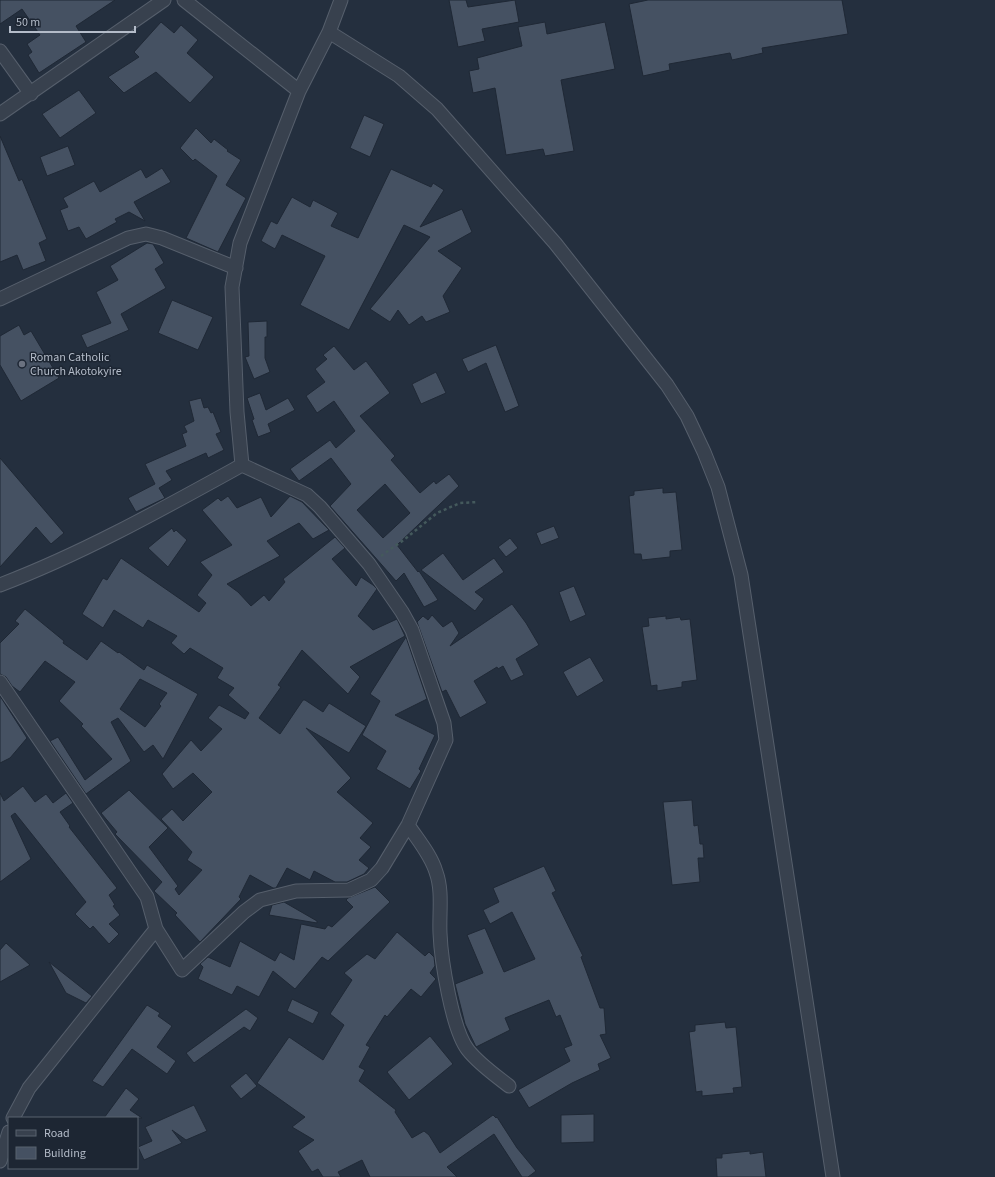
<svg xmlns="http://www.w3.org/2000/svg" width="995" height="1177" font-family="'Source Sans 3',sans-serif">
<rect width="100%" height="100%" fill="#242f3e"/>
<path fill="#455162" stroke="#1f2835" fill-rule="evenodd" d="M 0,0 L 115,0 L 76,26 L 86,42 L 39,73 L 28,55 L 32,52 L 27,44 L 40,35 L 22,9 L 0,24 Z
M 449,0 L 466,0 L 468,7 L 515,0 L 519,22 L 482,29 L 485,41 L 458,47 Z
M 648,0 L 842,0 L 848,34 L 762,48 L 763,53 L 732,60 L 730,53 L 669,64 L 670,70 L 643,76 L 629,4 Z
M 161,22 L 174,33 L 181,25 L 198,40 L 187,53 L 214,77 L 190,103 L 156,72 L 124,93 L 108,77 L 139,57 L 134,52 Z
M 545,22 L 547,34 L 605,22 L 615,69 L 561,80 L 574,151 L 545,156 L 543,149 L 506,155 L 495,88 L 473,93 L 469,71 L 479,69 L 477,58 L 522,46 L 518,27 Z
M 79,90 L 96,113 L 60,138 L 42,114 Z
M 364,115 L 384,124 L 370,157 L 350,148 Z
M 196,128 L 211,143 L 214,139 L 228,150 L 227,151 L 241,160 L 226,185 L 246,198 L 218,252 L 186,238 L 217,176 L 195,159 L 193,161 L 180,148 Z
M 0,136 L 19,181 L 22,179 L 47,239 L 39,243 L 46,261 L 23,270 L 17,255 L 0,262 Z
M 68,146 L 75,165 L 47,176 L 40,157 Z
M 162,168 L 171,182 L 134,202 L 145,221 L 129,212 L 115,219 L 117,222 L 86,239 L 79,227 L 68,231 L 60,210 L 68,207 L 63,198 L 94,181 L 100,192 L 141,169 L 146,178 Z
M 391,169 L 431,187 L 433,183 L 444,190 L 420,227 L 462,209 L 472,232 L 438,251 L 462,268 L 443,296 L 450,312 L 426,322 L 422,316 L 409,325 L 398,310 L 390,322 L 370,309 L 430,237 L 404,225 L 349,330 L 300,305 L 325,256 L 282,235 L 275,249 L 261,241 L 271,221 L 277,224 L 292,197 L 310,207 L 313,200 L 338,213 L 331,226 L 358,238 Z
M 147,243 L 153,244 L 164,263 L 155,269 L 166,288 L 121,314 L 129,330 L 87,348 L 81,335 L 111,323 L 96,292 L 118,280 L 110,266 Z
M 172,300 L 213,317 L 198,350 L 158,333 Z
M 267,321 L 267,337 L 265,337 L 265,358 L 270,372 L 254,379 L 245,357 L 249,356 L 248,322 Z
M 19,325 L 24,335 L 31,331 L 59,378 L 21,401 L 0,365 L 0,336 Z
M 496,345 L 519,406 L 505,412 L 486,363 L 468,372 L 462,359 Z
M 334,346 L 354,370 L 366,361 L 390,393 L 360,416 L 395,456 L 391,460 L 420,493 L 434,481 L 436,484 L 449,474 L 459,486 L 397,545 L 418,572 L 419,571 L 438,600 L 424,607 L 404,573 L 396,581 L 330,506 L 351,484 L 331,458 L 299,481 L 290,469 L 330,440 L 336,448 L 355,431 L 334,401 L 317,413 L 306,396 L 325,382 L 315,369 L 327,359 L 323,355 ZM 385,484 L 410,513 L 383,538 L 357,510 Z
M 436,372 L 446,393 L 421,404 L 412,384 Z
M 260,393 L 266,410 L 288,398 L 295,410 L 268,424 L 271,432 L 258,437 L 252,420 L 254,419 L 247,398 Z
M 201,398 L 204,408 L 208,407 L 211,413 L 213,412 L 221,432 L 216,434 L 224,450 L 208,458 L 206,453 L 166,471 L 172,480 L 159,488 L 165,498 L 136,512 L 128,498 L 155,484 L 145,464 L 186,446 L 182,434 L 187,432 L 184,426 L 194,421 L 189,401 Z
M 0,458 L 64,533 L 51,544 L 36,527 L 0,567 Z
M 663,488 L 663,493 L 676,492 L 682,550 L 670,551 L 670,557 L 642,560 L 641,554 L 634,554 L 629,496 L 634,495 L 634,491 Z
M 228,496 L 237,508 L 261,497 L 271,517 L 290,496 L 302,502 L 329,530 L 313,539 L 299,523 L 267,541 L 280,556 L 227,584 L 238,592 L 251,606 L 264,595 L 269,601 L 285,582 L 283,579 L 335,537 L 345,548 L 332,559 L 356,586 L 361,577 L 373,585 L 377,589 L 358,616 L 373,630 L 397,619 L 405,636 L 350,667 L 360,677 L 348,694 L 302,650 L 278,685 L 281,687 L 259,718 L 280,734 L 303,700 L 305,700 L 323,712 L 329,703 L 366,726 L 349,753 L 306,728 L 351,778 L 337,792 L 373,823 L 360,838 L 371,847 L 359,860 L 369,868 L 364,874 L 347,882 L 335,882 L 314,871 L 310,880 L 287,868 L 276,888 L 273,888 L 250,875 L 239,897 L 241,899 L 200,942 L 175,915 L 177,913 L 154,891 L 162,882 L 115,834 L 117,832 L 101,813 L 129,790 L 168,828 L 149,847 L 178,886 L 175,889 L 179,895 L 202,870 L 187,860 L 192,852 L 161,819 L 172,809 L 183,821 L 212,792 L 193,773 L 173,789 L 162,774 L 191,740 L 201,751 L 222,729 L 208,718 L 219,705 L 245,719 L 249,713 L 228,695 L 234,688 L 217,678 L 223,668 L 190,648 L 184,654 L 171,643 L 177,636 L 148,620 L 143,628 L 114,610 L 103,628 L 82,614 L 103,578 L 107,580 L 121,558 L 199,612 L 206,603 L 197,595 L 212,575 L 200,562 L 232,545 L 202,510 L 218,498 L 221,501 Z
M 554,526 L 559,538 L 541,545 L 536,533 Z
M 172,528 L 174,532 L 176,530 L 187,540 L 168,567 L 148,548 Z
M 510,538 L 518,548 L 506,557 L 498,547 Z
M 443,553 L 463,580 L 494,558 L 504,572 L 475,592 L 484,599 L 475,611 L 421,570 Z
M 574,586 L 586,615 L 570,622 L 559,592 Z
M 512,604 L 526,623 L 539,645 L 516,659 L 524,675 L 511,681 L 503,666 L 498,669 L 497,667 L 474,681 L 487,703 L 460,718 L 446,690 L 442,692 L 417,622 L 423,616 L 428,620 L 432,615 L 443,627 L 452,621 L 459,633 L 450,646 Z
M 25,609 L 64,641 L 63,643 L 87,660 L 101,641 L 118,653 L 119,652 L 144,670 L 147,665 L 198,694 L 163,759 L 153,745 L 144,752 L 118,718 L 111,722 L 131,761 L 86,794 L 50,741 L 58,737 L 85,780 L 112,759 L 81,726 L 83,724 L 59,701 L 75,682 L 45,661 L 20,692 L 12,686 L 6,677 L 0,674 L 0,643 L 19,624 L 15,621 ZM 140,679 L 167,693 L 159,704 L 161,706 L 145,727 L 120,709 Z
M 666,616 L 666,619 L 680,617 L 681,620 L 690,619 L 697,680 L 682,682 L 682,687 L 657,691 L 657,685 L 651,686 L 642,627 L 649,626 L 648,618 Z
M 406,637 L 427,699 L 395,715 L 435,735 L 419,769 L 421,771 L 410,789 L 376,769 L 386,751 L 362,735 L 380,701 L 370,694 Z
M 590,657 L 604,681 L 577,697 L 563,672 Z
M 0,696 L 27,738 L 10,758 L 0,763 Z
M 23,786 L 35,802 L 46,794 L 53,803 L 66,793 L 73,803 L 60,812 L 70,826 L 69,827 L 117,888 L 109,895 L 115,905 L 113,906 L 120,915 L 109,924 L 119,934 L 109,944 L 93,926 L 90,929 L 75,914 L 86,902 L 15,813 L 11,816 L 31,859 L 0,882 L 0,793 L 4,801 Z
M 692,800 L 694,826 L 698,825 L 700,844 L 703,844 L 704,858 L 698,858 L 700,882 L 672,885 L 663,802 Z
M 544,866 L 556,891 L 552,893 L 583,956 L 581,957 L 600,1008 L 604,1008 L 606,1034 L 600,1035 L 611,1058 L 598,1064 L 600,1070 L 572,1083 L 529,1108 L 518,1090 L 570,1061 L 564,1048 L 572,1045 L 560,1015 L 556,1017 L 549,1000 L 505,1018 L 510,1030 L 476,1047 L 465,1024 L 455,984 L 483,973 L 467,935 L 485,928 L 504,972 L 535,959 L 512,912 L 490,924 L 483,910 L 499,902 L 493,888 Z
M 375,887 L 390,902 L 328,961 L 322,957 L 295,989 L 273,971 L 259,997 L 237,986 L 232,995 L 198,979 L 203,967 L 200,964 L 208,957 L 230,967 L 240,941 L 275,961 L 280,952 L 294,960 L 301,924 L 325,929 L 328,925 L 332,927 L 353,907 L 346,900 L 348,898 Z
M 284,902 L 317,921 L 317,923 L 269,915 L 272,905 Z
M 397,932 L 425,956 L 429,952 L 434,957 L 435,966 L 430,973 L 436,979 L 421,997 L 411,989 L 387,1017 L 385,1015 L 366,1045 L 370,1047 L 359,1067 L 365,1070 L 359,1081 L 396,1110 L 395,1112 L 412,1138 L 424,1131 L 429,1135 L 440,1153 L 493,1115 L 496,1118 L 497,1117 L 517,1148 L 536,1171 L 528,1177 L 522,1177 L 494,1134 L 447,1167 L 457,1177 L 370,1177 L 362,1160 L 338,1172 L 341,1177 L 323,1177 L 318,1169 L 312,1172 L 298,1151 L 314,1140 L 292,1127 L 305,1117 L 257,1083 L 289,1037 L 323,1060 L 344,1025 L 330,1014 L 352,980 L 344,973 L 367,954 L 375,959 Z
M 6,943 L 30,965 L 0,982 L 0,950 Z
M 49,962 L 92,996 L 86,1003 L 66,993 Z
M 292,999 L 319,1012 L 313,1024 L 287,1011 Z
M 147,1005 L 160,1013 L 158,1016 L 172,1026 L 157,1047 L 176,1061 L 167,1074 L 132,1049 L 103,1087 L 92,1081 Z
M 246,1009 L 258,1018 L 250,1031 L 244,1027 L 194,1063 L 186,1053 Z
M 725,1022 L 726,1028 L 736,1027 L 742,1087 L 733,1088 L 734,1093 L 702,1096 L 702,1091 L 696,1092 L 689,1032 L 695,1031 L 695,1025 Z
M 430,1036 L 453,1064 L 409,1100 L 387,1072 Z
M 246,1073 L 257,1086 L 241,1099 L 230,1086 Z
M 126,1088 L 139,1099 L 130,1110 L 142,1118 L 104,1118 Z
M 194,1105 L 207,1131 L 186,1140 L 172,1130 L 182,1143 L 144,1160 L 138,1147 L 152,1141 L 145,1127 Z
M 594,1114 L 594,1142 L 561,1143 L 561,1115 Z
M 750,1151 L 750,1154 L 763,1152 L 766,1177 L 717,1177 L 716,1158 L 722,1158 L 722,1154 Z"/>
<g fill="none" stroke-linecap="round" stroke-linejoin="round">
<g stroke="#565f6c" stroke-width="15">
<path id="minor" d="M 184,0 L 299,91
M 329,32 L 399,76 L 437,109 L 555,243 L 667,385 L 687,416 L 704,452 L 718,487 L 741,575 L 833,1177
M 0,51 L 31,94
M 0,114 L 164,0
M 0,299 L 128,238 L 146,234 L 162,238 L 236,268
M 242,465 L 237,412 L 232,287 L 240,243 L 299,91 L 329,32 L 341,0
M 0,585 C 84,553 164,508 242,465
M 0,682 L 147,897 L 156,929 L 182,970 L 244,912 L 260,900 L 296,891 L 349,890 L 371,880 L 382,868 L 408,825 L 446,740 L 444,723 L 412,630 L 402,612 L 369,564 L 320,507 L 307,495 L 242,465
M 408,825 C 418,840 431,855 436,872 C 443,891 439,913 440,933 C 441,959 452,1030 468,1050 C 479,1064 495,1075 509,1086
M 13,1118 L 29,1088 L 156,929
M 0,1161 L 9,1132"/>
</g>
<path stroke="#44595c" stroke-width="2.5" stroke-dasharray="3 3" stroke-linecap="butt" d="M 381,556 L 405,539 L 437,513 L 460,503 L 478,502"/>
<use href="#minor" stroke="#38414e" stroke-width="13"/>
</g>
<circle fill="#6b7280" stroke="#1d2633" stroke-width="1.5" cx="22" cy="364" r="4"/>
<g text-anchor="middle" stroke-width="3" stroke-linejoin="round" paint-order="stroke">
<g font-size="12" fill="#b4bcc9" stroke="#1d2633" text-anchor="start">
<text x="30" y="361">Roman Catholic<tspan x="30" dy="14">Church Akotokyire</tspan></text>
</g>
</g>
<rect x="8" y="1117" width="130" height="52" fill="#1d2633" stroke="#59626f"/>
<rect x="16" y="1130" width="20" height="6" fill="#38414e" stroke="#59626f"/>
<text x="44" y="1137" font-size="12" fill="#b4bcc9">Road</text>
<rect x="16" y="1147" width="20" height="12" fill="#455162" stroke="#59626f"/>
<text x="44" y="1157" font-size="12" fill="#b4bcc9">Building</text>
<path d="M10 26v6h125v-6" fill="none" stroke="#b4bcc9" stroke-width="2"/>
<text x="16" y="26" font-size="12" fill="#b4bcc9" stroke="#1d2633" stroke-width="3" paint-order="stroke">50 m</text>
</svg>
